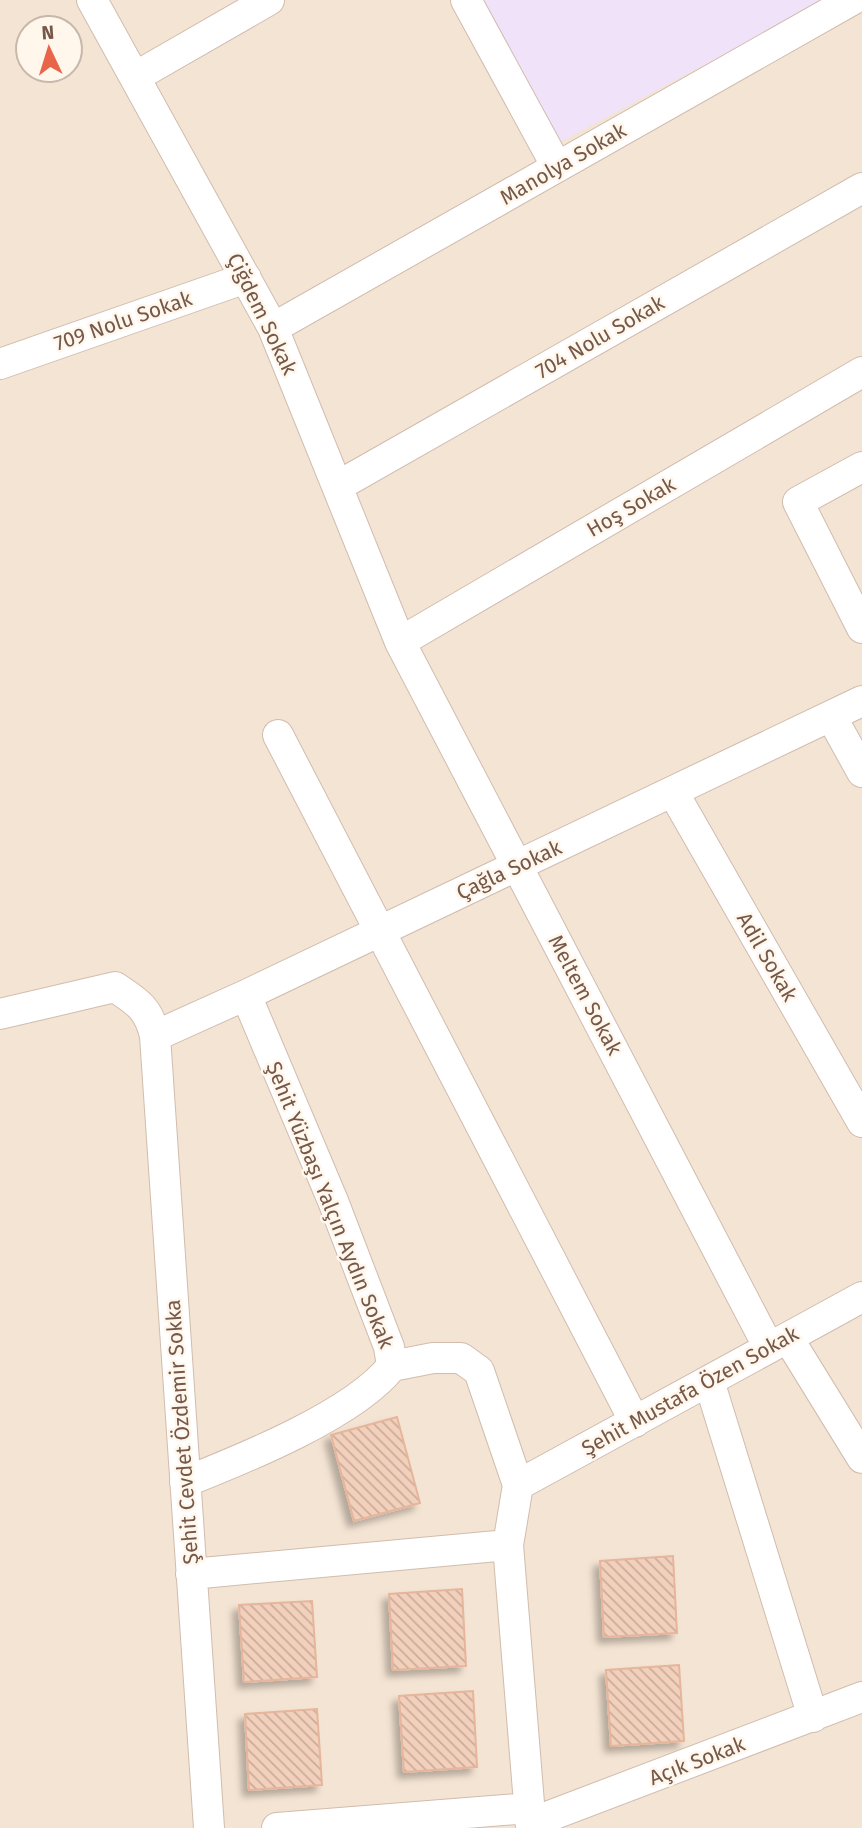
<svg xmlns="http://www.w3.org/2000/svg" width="862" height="1828" font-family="'Fira Sans',sans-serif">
<defs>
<pattern id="building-back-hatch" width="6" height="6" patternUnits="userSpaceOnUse" patternTransform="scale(1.75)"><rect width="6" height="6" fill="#f3d0bc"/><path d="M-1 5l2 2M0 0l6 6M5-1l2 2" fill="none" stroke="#c9ac9b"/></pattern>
<filter id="shadow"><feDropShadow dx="-6" dy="6" stdDeviation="3.5" flood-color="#0004"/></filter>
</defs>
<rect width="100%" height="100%" fill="#fdf3e5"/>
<path fill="#f4e4d3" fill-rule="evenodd" d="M 0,0 L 862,0 L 862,1828 L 0,1828 ZM 28,28 L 70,28 L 70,70 L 28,70 Z"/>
<path fill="#f0e2f9" d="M 480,0 L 825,0 L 560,142 Z"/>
<path fill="url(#building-back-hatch)" stroke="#e6b59c" stroke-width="2" filter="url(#shadow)" d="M 397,1417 L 420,1503 L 354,1521 L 331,1435 Z
M 673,1556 L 677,1633 L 604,1637 L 600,1561 Z
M 462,1589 L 466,1666 L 393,1670 L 389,1594 Z
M 312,1601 L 317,1677 L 244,1682 L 239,1605 Z
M 679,1665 L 684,1741 L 611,1746 L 606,1670 Z
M 473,1691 L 477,1767 L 404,1772 L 399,1696 Z
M 317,1709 L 322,1785 L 249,1790 L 245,1714 Z"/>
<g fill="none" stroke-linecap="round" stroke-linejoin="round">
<g stroke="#d1bcae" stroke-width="32">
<path id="minor" d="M 92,0 L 273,328 L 400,642 L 769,1348
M 466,0 L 557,167
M 135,77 L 269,0
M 273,328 L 852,0
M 0,364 L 246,278
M 862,467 L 798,502 L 862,628
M 338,486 L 862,188
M 400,642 L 862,372
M 831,716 L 862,772
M 278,735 L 635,1422
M 673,792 L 862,1122
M 246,995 L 333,1201 L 389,1347 L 392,1366 L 433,1358 L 461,1358 L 479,1371 L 518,1485 L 508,1545 L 531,1828
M 0,1014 L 115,987 C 138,1002 149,1009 155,1036 L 209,1828
M 155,1036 L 246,995 L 862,701
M 788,1338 L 862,1458
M 709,1381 L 813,1717
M 185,1482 C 243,1459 355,1414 392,1366
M 518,1485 L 862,1297
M 191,1574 L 508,1545
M 531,1823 L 862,1697
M 277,1828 L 529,1808"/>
</g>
<use href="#minor" stroke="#fff" stroke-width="30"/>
</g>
<g text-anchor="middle" stroke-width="5" stroke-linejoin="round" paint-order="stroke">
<g font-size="21" fill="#76584a" stroke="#fff7ec">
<text transform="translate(563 164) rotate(-30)" y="7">Manolya Sokak</text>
<text transform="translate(262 314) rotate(64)" y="7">Çiğdem Sokak</text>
<text transform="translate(123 321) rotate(-19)" y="7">709 Nolu Sokak</text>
<text transform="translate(600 337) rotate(-30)" y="7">704 Nolu Sokak</text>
<text transform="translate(631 507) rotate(-30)" y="7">Hoş Sokak</text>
<text transform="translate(509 870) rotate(-25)" y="7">Çağla Sokak</text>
<text transform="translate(767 957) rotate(60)" y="7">Adil Sokak</text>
<text transform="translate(585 995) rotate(62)" y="7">Meltem Sokak</text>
<text transform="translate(330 1205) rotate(68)" y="7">Şehit Yüzbaşı Yalçın Aydın Sokak</text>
<text transform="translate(690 1391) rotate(-29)" y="7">Şehit Mustafa Özen Sokak</text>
<text transform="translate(182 1432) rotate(-94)" y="7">Şehit Cevdet Özdemir Sokka</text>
<text transform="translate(697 1761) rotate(-21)" y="7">Açık Sokak</text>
</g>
</g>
<g transform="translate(49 49) rotate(356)"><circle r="33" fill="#fff7ec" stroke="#c8b7ab" stroke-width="2"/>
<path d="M0-5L12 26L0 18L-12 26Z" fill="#e86549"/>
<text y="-10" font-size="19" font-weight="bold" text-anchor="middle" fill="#76584a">N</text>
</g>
</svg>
